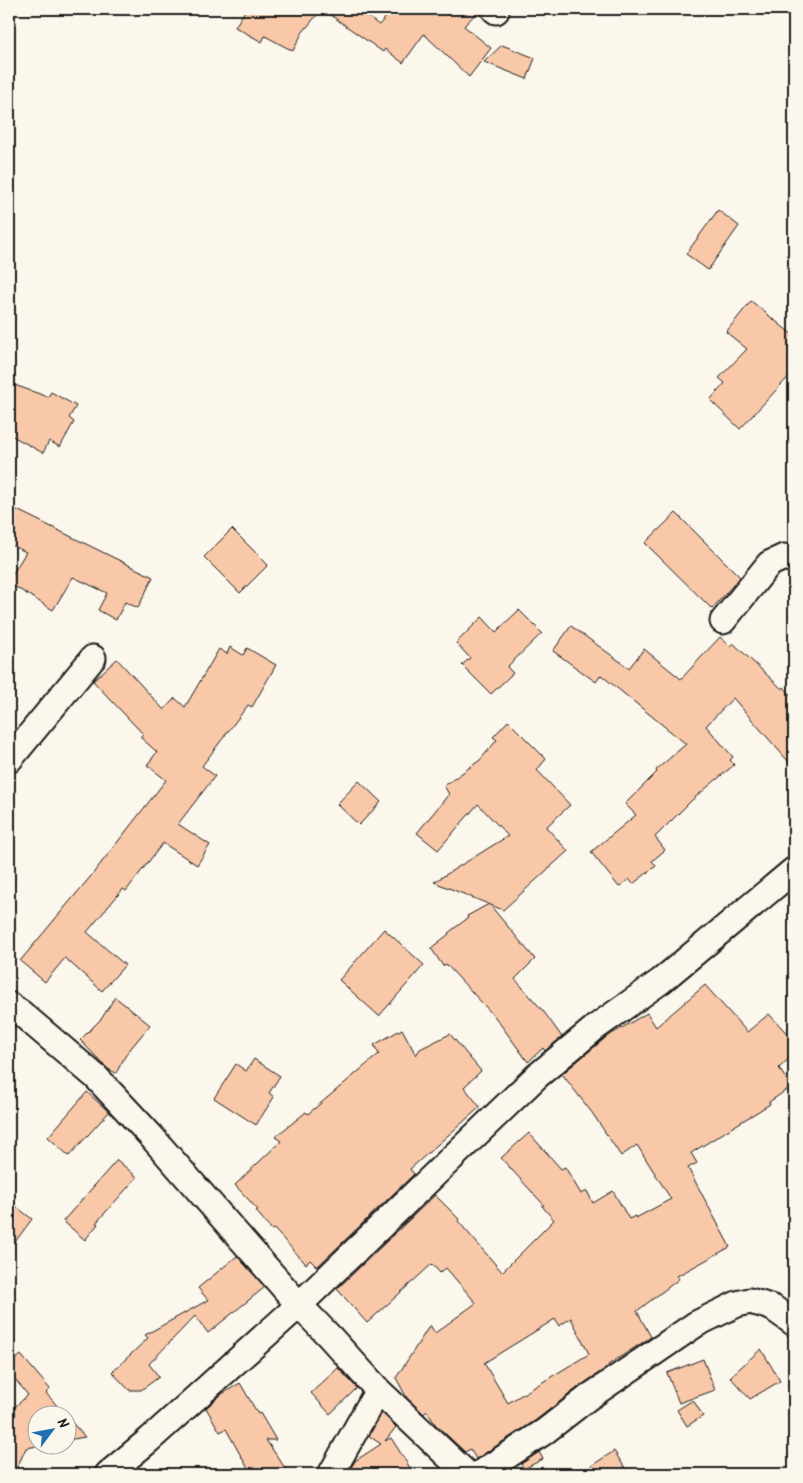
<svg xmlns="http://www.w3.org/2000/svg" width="803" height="1483" font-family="Kalam,sans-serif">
<rect width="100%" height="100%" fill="#fbf7ec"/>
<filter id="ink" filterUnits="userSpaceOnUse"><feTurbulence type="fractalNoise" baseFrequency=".02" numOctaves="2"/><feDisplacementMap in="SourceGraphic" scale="10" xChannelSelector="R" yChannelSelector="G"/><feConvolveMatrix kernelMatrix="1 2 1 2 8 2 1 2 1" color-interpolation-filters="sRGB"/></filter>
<g filter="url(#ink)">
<path fill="#f9c8a9" stroke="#1c1c1c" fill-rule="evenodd" d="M 246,9 L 322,9 L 302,33 L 293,51 L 265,36 L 262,42 L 235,27 Z
M 322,9 L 357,9 L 379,25 L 393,9 L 480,9 L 464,26 L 491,48 L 469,77 L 424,34 L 403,63 L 385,49 L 383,52 Z
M 502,45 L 535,58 L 527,79 L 484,62 Z
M 718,210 L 739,226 L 708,270 L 686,254 Z
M 751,301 L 794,336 L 794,371 L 740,429 L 710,400 L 725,383 L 719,378 L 747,349 L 726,332 Z
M 9,383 L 48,397 L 51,392 L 76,406 L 69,418 L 74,422 L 60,447 L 49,441 L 43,453 L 9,434 Z
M 9,506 L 153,577 L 138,608 L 125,602 L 116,620 L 98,610 L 107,593 L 73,577 L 53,610 L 9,583 L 9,580 L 26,552 L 9,544 Z
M 676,513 L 740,577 L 712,609 L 645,543 Z
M 232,529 L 268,565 L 240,593 L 204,557 Z
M 519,610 L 542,633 L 507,667 L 513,673 L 491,694 L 462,665 L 470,658 L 456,643 L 482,617 L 496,632 Z
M 571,626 L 629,668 L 644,649 L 681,679 L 720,637 L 730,646 L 733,643 L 782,689 L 784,687 L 794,699 L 794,768 L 733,698 L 706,726 L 733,757 L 730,760 L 734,765 L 692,800 L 655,837 L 665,850 L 652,861 L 656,866 L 633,884 L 629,879 L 619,887 L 591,852 L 636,815 L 625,804 L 657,772 L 656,770 L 686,744 L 601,675 L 596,682 L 553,651 Z
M 230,647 L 243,655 L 247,648 L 276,665 L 252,707 L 248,705 L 202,766 L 215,776 L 178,824 L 210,845 L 197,865 L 163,843 L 126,891 L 123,889 L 87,932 L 125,965 L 102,991 L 65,958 L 45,982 L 20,961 L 91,876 L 166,780 L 147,765 L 157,752 L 140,737 L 143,734 L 93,681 L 117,659 L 164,710 L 175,698 L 185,707 L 219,649 L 227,654 Z
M 508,721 L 546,759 L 537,770 L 570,805 L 546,827 L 568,851 L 503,910 L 434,882 L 508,836 L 478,804 L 438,850 L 417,833 L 449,794 L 444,786 L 480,760 L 497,740 L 493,737 Z
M 359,781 L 381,802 L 359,825 L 337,804 Z
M 489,904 L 535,959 L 515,979 L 544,1012 L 562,1037 L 545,1051 L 543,1048 L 528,1062 L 495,1017 L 446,964 L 443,966 L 431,948 L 449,934 L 448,933 L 468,918 L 467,916 Z
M 384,929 L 424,965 L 379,1016 L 339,980 Z
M 705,985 L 747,1032 L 769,1014 L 794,1041 L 794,1054 L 779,1068 L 791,1087 L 769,1102 L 770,1104 L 691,1153 L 697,1163 L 688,1168 L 730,1247 L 677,1276 L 679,1279 L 637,1311 L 651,1337 L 608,1365 L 609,1366 L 580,1386 L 536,1420 L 476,1459 L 470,1449 L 465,1452 L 435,1424 L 427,1411 L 424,1414 L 407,1398 L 396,1378 L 430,1325 L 435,1333 L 476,1303 L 446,1268 L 440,1273 L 432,1264 L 367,1323 L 337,1289 L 435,1195 L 459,1219 L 458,1221 L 502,1272 L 554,1220 L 542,1206 L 544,1205 L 501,1158 L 529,1133 L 561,1169 L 565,1167 L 581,1194 L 587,1191 L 593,1203 L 613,1191 L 629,1219 L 635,1216 L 636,1218 L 671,1199 L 637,1145 L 621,1156 L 593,1114 L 562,1074 L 605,1038 L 647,1013 L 656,1027 ZM 571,1318 L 589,1354 L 508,1403 L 484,1363 L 555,1319 L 559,1326 Z
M 115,997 L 150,1025 L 127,1053 L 116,1073 L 108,1069 L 80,1040 L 102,1018 Z
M 402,1029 L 416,1055 L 420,1049 L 450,1034 L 481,1071 L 464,1087 L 480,1107 L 410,1169 L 414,1174 L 317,1267 L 310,1260 L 306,1264 L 274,1229 L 272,1230 L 256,1211 L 258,1210 L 235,1185 L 281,1141 L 275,1137 L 306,1112 L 308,1114 L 379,1054 L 374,1045 Z
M 254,1059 L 280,1076 L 269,1093 L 274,1097 L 256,1125 L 214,1098 L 236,1064 L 246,1071 Z
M 87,1092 L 109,1112 L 69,1156 L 48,1137 Z
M 117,1160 L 137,1177 L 96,1223 L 98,1224 L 85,1240 L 63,1221 Z
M 9,1201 L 32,1219 L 9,1250 Z
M 237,1256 L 265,1287 L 208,1333 L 195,1316 L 149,1364 L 159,1377 L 141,1390 L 129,1390 L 112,1372 L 148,1338 L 145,1335 L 208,1300 L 198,1288 Z
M 761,1349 L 780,1381 L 750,1399 L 730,1377 Z
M 21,1355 L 50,1389 L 46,1393 L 66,1416 L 38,1416 L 38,1446 L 26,1448 L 14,1474 L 9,1474 L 9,1412 L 28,1395 L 9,1372 L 9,1365 Z
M 703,1359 L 715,1390 L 679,1403 L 667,1373 Z
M 338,1368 L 357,1388 L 330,1414 L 311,1393 Z
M 240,1383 L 258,1414 L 260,1413 L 276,1440 L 266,1440 L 289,1474 L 251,1474 L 226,1429 L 220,1432 L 206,1408 L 222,1394 Z
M 693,1400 L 703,1416 L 687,1426 L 677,1410 Z
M 382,1413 L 396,1427 L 385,1441 L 391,1438 L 414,1474 L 347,1474 L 355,1461 L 381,1444 L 369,1436 Z
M 68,1417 L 68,1418 L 85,1437 L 68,1440 Z
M 614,1451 L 629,1474 L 579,1474 Z
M 539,1452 L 543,1459 L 524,1469 L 521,1464 Z"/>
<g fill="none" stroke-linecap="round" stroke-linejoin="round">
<g stroke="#1c1c1c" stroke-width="29">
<path id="minor" d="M 494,9 L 496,11
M 723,621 L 769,564 L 784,557 L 794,560
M 9,760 L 93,658
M 9,1005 L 22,1014 L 96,1077 L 151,1136 L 299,1305 L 330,1337 L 378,1390 L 467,1474
M 108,1474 L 149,1440 L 299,1305 L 537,1076 L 596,1027 L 661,981 L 794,870
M 331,1474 L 378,1390
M 479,1474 L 544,1432 L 589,1397 L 696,1324 L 737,1304 L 750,1301 L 761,1304 L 773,1308 L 794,1323"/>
</g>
<use href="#minor" stroke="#fbf7ec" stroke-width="25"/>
</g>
</g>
<rect width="803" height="1483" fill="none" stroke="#fbf7ec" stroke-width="30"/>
<rect x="15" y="15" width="773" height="1453" fill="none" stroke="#1c1c1c" stroke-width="2" filter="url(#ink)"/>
<g transform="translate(52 1430) rotate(58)"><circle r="24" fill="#fbf7ec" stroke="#a29f99"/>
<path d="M0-4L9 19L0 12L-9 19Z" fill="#1f6fb2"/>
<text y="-8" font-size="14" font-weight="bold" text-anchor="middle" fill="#1c1c1c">N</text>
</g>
</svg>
